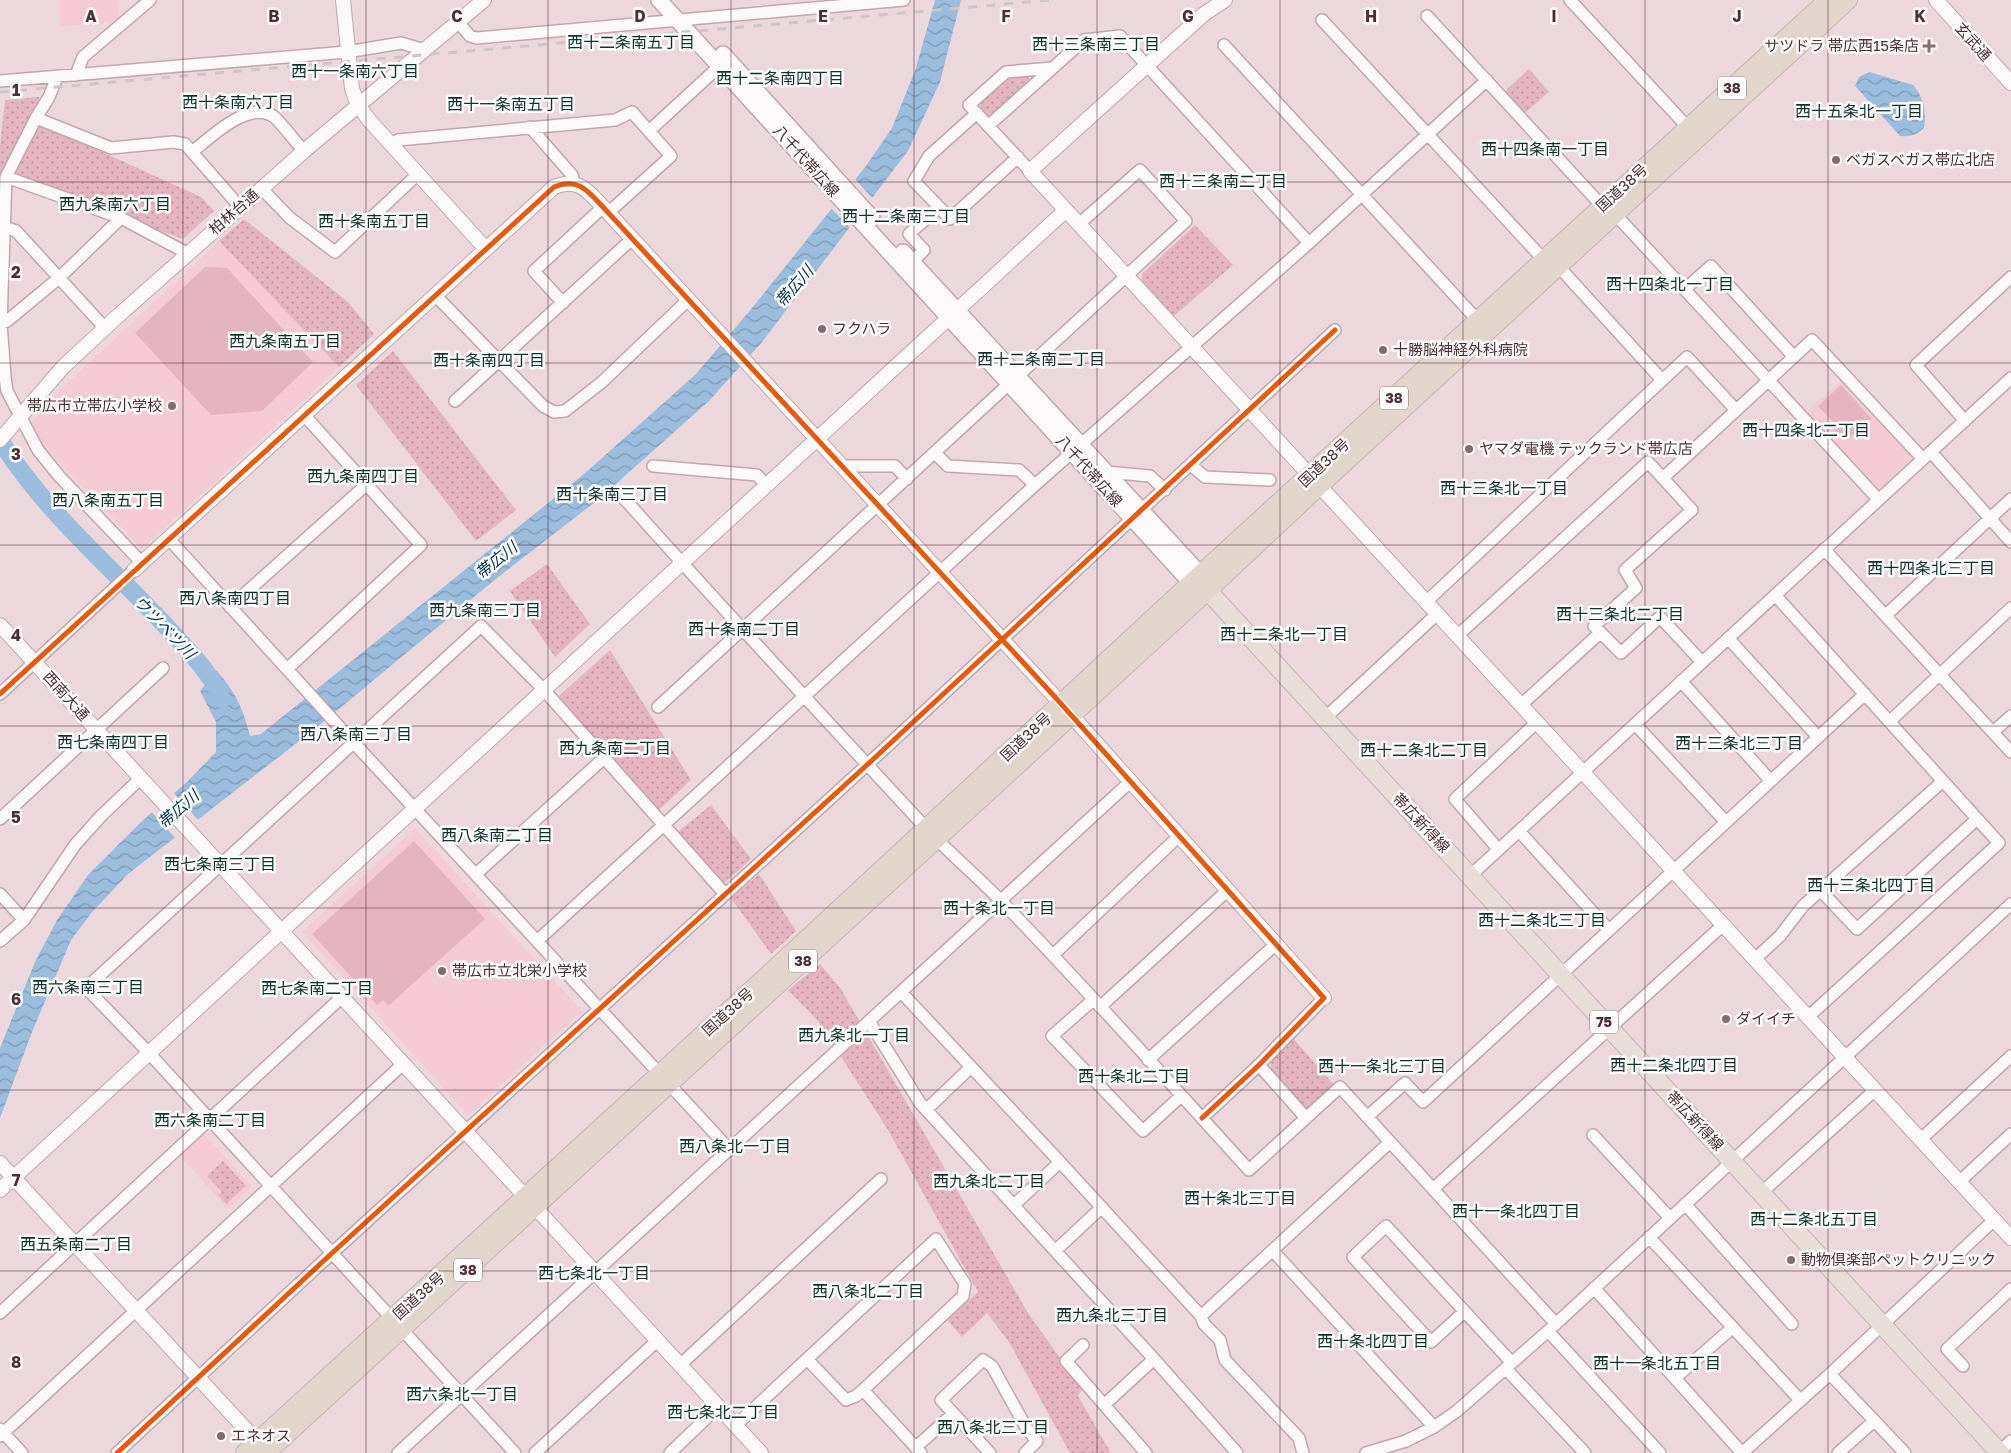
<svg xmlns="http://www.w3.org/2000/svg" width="2011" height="1453" font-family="'Golos Text','Noto Sans JP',sans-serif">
<defs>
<pattern id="park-dots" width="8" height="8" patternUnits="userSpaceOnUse" patternTransform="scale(1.25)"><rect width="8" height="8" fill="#e4b5c0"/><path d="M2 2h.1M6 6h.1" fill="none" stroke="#bb949d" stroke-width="1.8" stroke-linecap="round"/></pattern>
<pattern id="water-waves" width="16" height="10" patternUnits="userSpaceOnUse" patternTransform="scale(1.25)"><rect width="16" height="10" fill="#9abddd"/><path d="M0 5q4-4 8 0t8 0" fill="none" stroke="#809ab4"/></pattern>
</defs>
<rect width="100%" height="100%" fill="#ecd8dc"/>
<path fill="#f4cbd4" d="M 59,0 L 118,0 L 120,17 L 113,23 L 61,26 Z
M 219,241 L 339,367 L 142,549 L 44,447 L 30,424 L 63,387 Z
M 1842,380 L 1913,458 L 1877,491 L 1805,413 Z
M 415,828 L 582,1011 L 468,1115 L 302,932 Z
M 203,1133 L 252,1187 L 228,1209 L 179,1155 Z"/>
<path fill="url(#park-dots)" d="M 1529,69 L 1549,92 L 1525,113 L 1505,91 Z
M 1026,75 L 1031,81 L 993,117 L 986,115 L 980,109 L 981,102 L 1009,77 Z
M 40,97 L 30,119 L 201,197 L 214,211 L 183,239 L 0,173 L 0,146 L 5,100 Z
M 244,219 L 348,302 L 374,334 L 339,367 L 219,241 Z
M 1195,225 L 1233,265 L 1174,316 L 1141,280 L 1143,273 Z
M 393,351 L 516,510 L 476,541 L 356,385 Z
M 547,564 L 590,624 L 555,657 L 510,591 Z
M 610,650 L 691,780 L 657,812 L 559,696 Z
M 711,805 L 751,859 L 722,885 L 675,834 Z
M 759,874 L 796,931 L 771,954 L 731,898 Z
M 820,964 L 841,989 L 1028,1313 L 1082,1389 L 1078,1396 L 1111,1453 L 1070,1453 L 1009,1342 L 987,1313 L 962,1337 L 946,1319 L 978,1292 L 888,1130 L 818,1021 L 788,990 Z
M 1293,1038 L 1334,1085 L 1307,1110 L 1271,1072 L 1271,1060 Z
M 223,1161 L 246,1186 L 226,1204 L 218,1195 L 222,1192 L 207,1176 Z"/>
<path fill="#e4b5c0" d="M 205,267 L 227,268 L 313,362 L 262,411 L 211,415 L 135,333 Z
M 1841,385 L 1871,418 L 1850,437 L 1847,434 L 1842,439 L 1832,428 L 1835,424 L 1818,406 Z
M 414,841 L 485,919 L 388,1006 L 383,1000 L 377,1005 L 312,934 Z"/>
<path fill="url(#water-waves)" d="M 935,0 L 961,0 L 940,82 L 908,151 L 762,342 L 709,401 L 599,499 L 492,582 L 316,728 L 128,874 L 93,911 L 71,940 L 32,1032 L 0,1118 L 0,1048 L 35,962 L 57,920 L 88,875 L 143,820 L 187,782 L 216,752 L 216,722 L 200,691 L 217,671 C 236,693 243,708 250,736 L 261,734 L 584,474 L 696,374 L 752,308 L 866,166 L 892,128 L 916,68 Z
M 1869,72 L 1913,85 C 1923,96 1927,113 1924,128 C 1916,135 1911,137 1900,136 L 1855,86 L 1859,77 Z"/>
<path fill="#ecd8dc" d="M 853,177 L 874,200 L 852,230 L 830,207 Z
M 172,791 L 199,821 L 176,839 L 150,810 Z"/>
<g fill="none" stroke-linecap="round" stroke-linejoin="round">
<path stroke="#9abddd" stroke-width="18" d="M 0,440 C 44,511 108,564 164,624 C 185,647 209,670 222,699"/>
<g stroke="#c0a8ae" stroke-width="14">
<path id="minor" d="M 1570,0 L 1693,133
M 1427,16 L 1602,206 L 1615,214 L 1878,499
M 1322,20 L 1544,260 L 1559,267 L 1662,380
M 458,22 L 470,36 L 477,38 L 904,0
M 1224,45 L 1482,325
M 76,75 L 83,57 L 150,0
M 57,77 L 49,97 L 36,118 L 6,177 L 1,323 L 5,377 L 7,391 L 38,450 L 59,476 L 142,563
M 0,81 L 347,52 L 401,43 L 425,50
M 36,118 L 111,148 L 173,142 L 185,144 L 240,207
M 988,126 L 1084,40 L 1120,36 L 1309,243
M 530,127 L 572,175 L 574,183
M 649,131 L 725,61
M 392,146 L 398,140 L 615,120 L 632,112 L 671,156 L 609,212
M 192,152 C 210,138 248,100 273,116 C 281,122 296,143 304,151
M 1030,171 L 969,105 L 1006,72 L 1052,68
M 6,177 L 121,218 L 187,253
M 261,188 L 290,218 L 335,252 L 418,174
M 939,207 L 914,181 L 929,156 L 977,113
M 4,227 L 16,231 L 105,328
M 912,262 L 924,250 L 909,234 L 939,207 L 950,219 L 1018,157
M 1685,289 L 1711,266 L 1794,357
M 435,295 L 543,406 L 554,412 L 565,411 L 602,382 L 688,300
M 563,303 L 534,271 L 603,207
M 0,324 L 7,321 L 59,278 L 121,218
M 455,401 L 633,238
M 1965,421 L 1916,365 L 2011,277
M 1931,452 L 2011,542
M 935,453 L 948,466 L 1019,470 L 1035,485
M 1191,465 L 1205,477 L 1270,480
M 653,466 L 757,475 L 766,485
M 843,466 L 895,466 L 907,479
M 1106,472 L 1150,476 L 1165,490
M 1663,478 L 1812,340 L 1923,459
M 621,495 C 721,607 823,717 925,827 C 949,853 977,876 1001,901 C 1086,988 1167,1080 1249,1170 L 1340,1087 L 1556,1324
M 169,539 L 354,743 L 730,1150
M 1824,549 L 2011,752
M 1426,602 L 1687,357 L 1736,410
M 230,607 L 366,485
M 1886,615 L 2011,499
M 1457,636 L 1648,462 L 1692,510 L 1625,570 L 1636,588 L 1594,626 L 1621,653 L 1660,617 L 1701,661
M 1728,638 L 1818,737
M 287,669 L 421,545 L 305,416
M 1681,681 L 1770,780
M 0,694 L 134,570
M 1521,705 L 1600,633
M 658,707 L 1186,221 L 1140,170 L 1079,224
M 1325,718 L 1437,614
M 1890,721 L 2011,608
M 1635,724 L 1725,821
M 1993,732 L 2011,716
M 0,819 L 163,668
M 1519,831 L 1609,930
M 1498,849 L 1455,799 L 1536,723
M 476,874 L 604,758
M 1470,876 L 2011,378
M 1821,891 L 1857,929 L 1977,819
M 0,894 L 24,920
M 0,941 L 24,920 L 75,845 L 101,816 L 141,778
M 537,941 L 1035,485 L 1309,243 L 1487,80
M 1053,955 L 1179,836
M 1755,959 L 1780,936 L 1803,906 L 1943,781 L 1775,595
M 901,992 L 1060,1162 L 1201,1316 L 1204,1324 L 1220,1340 L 1225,1360 L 1299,1438 L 1303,1453
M 1093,1000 L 1052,1036 L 1143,1131 L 1181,1096
M 1100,1007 L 1228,890
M 1808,1017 L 1999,843 L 1943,781
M 869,1021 L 920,1103 L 1154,1359 L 1237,1453
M 1148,1060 L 1276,944
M 1259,1065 L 1306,1118
M 926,1110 L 971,1067
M 1367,1117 L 1405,1083 L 1423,1102 L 1865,694
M 1202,1118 L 1259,1065 L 1324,998
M 1593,1135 L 1670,1218
M 1920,1140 L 2011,1056
M 1959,1182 L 2011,1134
M 1433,1189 L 1723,925
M 1761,1193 L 1875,1090
M 1685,1204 L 1792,1324
M 1014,1205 L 1060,1162
M 1649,1237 L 1800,1400
M 1055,1251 L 1102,1207
M 1273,1251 L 1434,1427
M 1594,1288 L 1742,1453
M 1464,1312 L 1431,1342 L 1353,1257 L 1386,1226 L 1512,1363
M 0,1313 L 342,997
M 1201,1316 L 1389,1143
M 1548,1331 L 1660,1453
M 1083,1345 L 1066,1361 L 1146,1453
M 680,1365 L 881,1179
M 1963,1366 L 1947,1349 L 2011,1289
M 1506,1369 L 1585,1453
M 1830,1374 L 1905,1453
M 1675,1378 L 1732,1328
M 863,1390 L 921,1453
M 1104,1405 L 1154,1359
M 735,1426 L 936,1239 L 965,1284 L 963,1296 L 863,1390 L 856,1396 L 846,1400 L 807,1359
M 0,1429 L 22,1453
M 0,1436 L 403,1064
M 916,1447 L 953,1414
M 1999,1452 L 2011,1441
M 117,1453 L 331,1254 L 868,764 L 1335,330
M 398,1453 L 1131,781
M 515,1453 L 149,1053 L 86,988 L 481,626 L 544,690 L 725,894
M 535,1453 L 657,1341
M 670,1453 L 718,1407
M 990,1453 L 941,1400 L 983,1360 L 992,1366 L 1027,1429 L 1037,1441 L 1025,1453
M 1366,1453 L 1406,1441 L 1434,1427 L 1457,1411 L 1548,1331 L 2011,904
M 1742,1453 L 1830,1374 L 1994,1220
M 1838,1453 L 1874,1421"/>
</g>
<g stroke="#c0a8ae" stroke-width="16">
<path id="tertiary" d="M 343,0 L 352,89 L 358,105 L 369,120 L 486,249
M 1225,0 L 1204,14 L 1030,171 L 2011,1238
M 1936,0 L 2011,83
M 0,440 L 63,367 L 119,315 L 304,151 L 484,0
M 134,570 L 554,187 C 578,177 588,191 603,207 L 1055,697 L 1324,998
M 0,625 L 761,1453
M 0,1163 L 264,1449
M 0,1190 L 1066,210"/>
</g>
<g stroke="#c0a8ae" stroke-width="18">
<path id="secondary" d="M 659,0 L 1191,583 L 1202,588
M 723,54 L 872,218
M 903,252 L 1201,575 L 1205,584"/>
</g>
<g stroke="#c4b4b8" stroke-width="20">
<path id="primary" d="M 1208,591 L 2000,1453"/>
</g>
<g stroke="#c4b4b8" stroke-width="20">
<path id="trunk" d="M 245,1453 L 779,965 L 1191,583 L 1828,0
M 266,1453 L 1194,603 L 1320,485 L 1848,0"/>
</g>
<use href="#minor" stroke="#fcf9fa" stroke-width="11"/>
<use href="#tertiary" stroke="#fcf9fa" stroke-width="14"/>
<use href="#secondary" stroke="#fcf9fa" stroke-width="15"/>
<use href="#primary" stroke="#e8ded7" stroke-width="18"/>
<use href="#trunk" stroke="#e2d6cc" stroke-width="18"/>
<path stroke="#cdc6c8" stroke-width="3" stroke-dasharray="9 9" stroke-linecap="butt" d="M 0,92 L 1051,0"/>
<g stroke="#fcfcfc" stroke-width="8">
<path id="cycleway" d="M 0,694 L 554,187 C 578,177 588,191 603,207 L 1055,697 L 1324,998 L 1259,1065 L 1202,1118
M 117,1453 L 331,1254 L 868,764 L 1335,330"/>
</g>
<use href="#cycleway" stroke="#e8590c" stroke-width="5"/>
</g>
<path fill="none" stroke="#502e37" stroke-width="1" stroke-opacity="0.55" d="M 183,0 L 183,1453M 366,0 L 366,1453M 548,0 L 548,1453M 731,0 L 731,1453M 914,0 L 914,1453M 1097,0 L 1097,1453M 1280,0 L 1280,1453M 1463,0 L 1463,1453M 1645,0 L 1645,1453M 1828,0 L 1828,1453M 0,182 L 2011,182M 0,363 L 2011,363M 0,545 L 2011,545M 0,726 L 2011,726M 0,908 L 2011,908M 0,1090 L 2011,1090M 0,1271 L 2011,1271"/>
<g fill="#876a71" stroke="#fcfcfc" stroke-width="2">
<path d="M1926.5 38.5h5v5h5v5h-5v5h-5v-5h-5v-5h5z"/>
<circle cx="1836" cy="160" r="5"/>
<circle cx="822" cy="329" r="5"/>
<circle cx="1383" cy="350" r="5"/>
<circle cx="172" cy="406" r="5"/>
<circle cx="1469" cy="449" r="5"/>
<circle cx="442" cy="971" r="5"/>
<circle cx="1726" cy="1019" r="5"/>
<circle cx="1791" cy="1260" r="5"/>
<circle cx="221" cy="1436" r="5"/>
</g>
<g text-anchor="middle" stroke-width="5" stroke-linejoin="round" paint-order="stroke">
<g fill="#fcfcfc" stroke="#846c72" stroke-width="1">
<rect x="1718" y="76.5" width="28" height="23" rx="4"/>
<rect x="1380" y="386.5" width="28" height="23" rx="4"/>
<rect x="789" y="949.5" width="28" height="23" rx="4"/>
<rect x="1590" y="1010.5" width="28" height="23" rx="4"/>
<rect x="454" y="1258.5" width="28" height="23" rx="4"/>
</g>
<g font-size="14" font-weight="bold" fill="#502e37">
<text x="1732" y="93">38</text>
<text x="1394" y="403">38</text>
<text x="803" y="966">38</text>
<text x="1604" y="1027">75</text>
<text x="468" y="1275">38</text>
</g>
<g font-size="15" fill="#502e37" stroke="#fcfcfc">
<text transform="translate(1973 42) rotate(48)" y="5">玄武通</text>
<text transform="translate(806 161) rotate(48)" y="5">八千代帯広線</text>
<text transform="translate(1622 188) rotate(-42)" y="5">国道38号</text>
<text transform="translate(234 212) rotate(-41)" y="5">柏林台通</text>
<text transform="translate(1324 463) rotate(-43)" y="5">国道38号</text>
<text transform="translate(1089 471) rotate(48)" y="5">八千代帯広線</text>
<text transform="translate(66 696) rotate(48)" y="5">西南大通</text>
<text transform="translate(1026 737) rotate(-43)" y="5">国道38号</text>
<text transform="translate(1421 823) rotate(47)" y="5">帯広新得線</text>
<text transform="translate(728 1012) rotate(-42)" y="5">国道38号</text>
<text transform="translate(1695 1121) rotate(47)" y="5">帯広新得線</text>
<text transform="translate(419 1296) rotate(-42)" y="5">国道38号</text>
</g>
<g font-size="15" fill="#502e37" stroke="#fcfcfc" text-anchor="start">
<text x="1919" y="51" text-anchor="end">サツドラ 帯広西15条店</text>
<text x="1846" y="165">ベガスベガス帯広北店</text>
<text x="832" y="334">フクハラ</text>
<text x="1393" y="355">十勝脳神経外科病院</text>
<text x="162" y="411" text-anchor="end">帯広市立帯広小学校</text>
<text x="1479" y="454">ヤマダ電機 テックランド帯広店</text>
<text x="452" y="976">帯広市立北栄小学校</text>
<text x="1736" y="1024">ダイイチ</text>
<text x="1801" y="1265">動物倶楽部ペットクリニック</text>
<text x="231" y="1441">エネオス</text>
</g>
<g font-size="16" fill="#10322d" stroke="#fcfcfc">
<text x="631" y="48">西十二条南五丁目</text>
<text x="1096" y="50">西十三条南三丁目</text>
<text x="355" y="77">西十一条南六丁目</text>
<text x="780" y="84">西十二条南四丁目</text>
<text x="238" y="108">西十条南六丁目</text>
<text x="511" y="110">西十一条南五丁目</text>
<text x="1859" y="117">西十五条北一丁目</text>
<text x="1545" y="155">西十四条南一丁目</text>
<text x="1223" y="187">西十三条南二丁目</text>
<text x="115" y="210">西九条南六丁目</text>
<text x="906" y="222">西十二条南三丁目</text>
<text x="374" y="227">西十条南五丁目</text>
<text x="1670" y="290">西十四条北一丁目</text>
<text x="285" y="347">西九条南五丁目</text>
<text x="1041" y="365">西十二条南二丁目</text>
<text x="489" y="366">西十条南四丁目</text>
<text x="1806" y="436">西十四条北二丁目</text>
<text x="363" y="482">西九条南四丁目</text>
<text x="1504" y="494">西十三条北一丁目</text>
<text x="612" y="500">西十条南三丁目</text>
<text x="108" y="506">西八条南五丁目</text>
<text x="1931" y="574">西十四条北三丁目</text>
<text x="235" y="604">西八条南四丁目</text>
<text x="485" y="616">西九条南三丁目</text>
<text x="1620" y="620">西十三条北二丁目</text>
<text x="744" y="635">西十条南二丁目</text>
<text x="1284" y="640">西十二条北一丁目</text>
<text x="356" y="740">西八条南三丁目</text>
<text x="113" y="748">西七条南四丁目</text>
<text x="1739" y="749">西十三条北三丁目</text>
<text x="615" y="754">西九条南二丁目</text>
<text x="1424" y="756">西十二条北二丁目</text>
<text x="497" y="841">西八条南二丁目</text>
<text x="220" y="870">西七条南三丁目</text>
<text x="1871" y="891">西十三条北四丁目</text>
<text x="999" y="914">西十条北一丁目</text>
<text x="1542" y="926">西十二条北三丁目</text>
<text x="88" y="993">西六条南三丁目</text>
<text x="317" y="994">西七条南二丁目</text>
<text x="854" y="1041">西九条北一丁目</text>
<text x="1674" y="1071">西十二条北四丁目</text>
<text x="1382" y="1072">西十一条北三丁目</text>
<text x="1134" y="1082">西十条北二丁目</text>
<text x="210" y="1126">西六条南二丁目</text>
<text x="735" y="1152">西八条北一丁目</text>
<text x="989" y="1187">西九条北二丁目</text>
<text x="1240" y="1204">西十条北三丁目</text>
<text x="1516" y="1217">西十一条北四丁目</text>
<text x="1814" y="1225">西十二条北五丁目</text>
<text x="76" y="1250">西五条南二丁目</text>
<text x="594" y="1279">西七条北一丁目</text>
<text x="868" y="1297">西八条北二丁目</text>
<text x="1112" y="1321">西九条北三丁目</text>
<text x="1373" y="1347">西十条北四丁目</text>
<text x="1657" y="1369">西十一条北五丁目</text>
<text x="462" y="1400">西六条北一丁目</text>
<text x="723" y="1418">西七条北二丁目</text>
<text x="993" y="1433">西八条北三丁目</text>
</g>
<g font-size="16" font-style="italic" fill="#01314e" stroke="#fcfcfc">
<text transform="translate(794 286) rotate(-49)" y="6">帯広川</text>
<text transform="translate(496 560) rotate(-39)" y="6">帯広川</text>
<text transform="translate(165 627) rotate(46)" y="6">ウツベツ川</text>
<text transform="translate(178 809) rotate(-41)" y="6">帯広川</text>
</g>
</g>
<g font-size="16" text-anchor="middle" font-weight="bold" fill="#502e37" stroke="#fcfcfc" stroke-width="5" stroke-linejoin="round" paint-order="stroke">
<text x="91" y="22">A</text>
<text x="274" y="22">B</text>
<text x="457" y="22">C</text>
<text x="640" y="22">D</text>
<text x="823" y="22">E</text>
<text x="1006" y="22">F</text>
<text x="1188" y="22">G</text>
<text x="1371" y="22">H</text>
<text x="1554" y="22">I</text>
<text x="1737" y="22">J</text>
<text x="1920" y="22">K</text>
<text x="16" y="96">1</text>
<text x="16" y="278">2</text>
<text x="16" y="460">3</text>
<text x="16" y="641">4</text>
<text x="16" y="823">5</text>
<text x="16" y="1005">6</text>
<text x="16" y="1186">7</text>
<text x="16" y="1368">8</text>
</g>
</svg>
